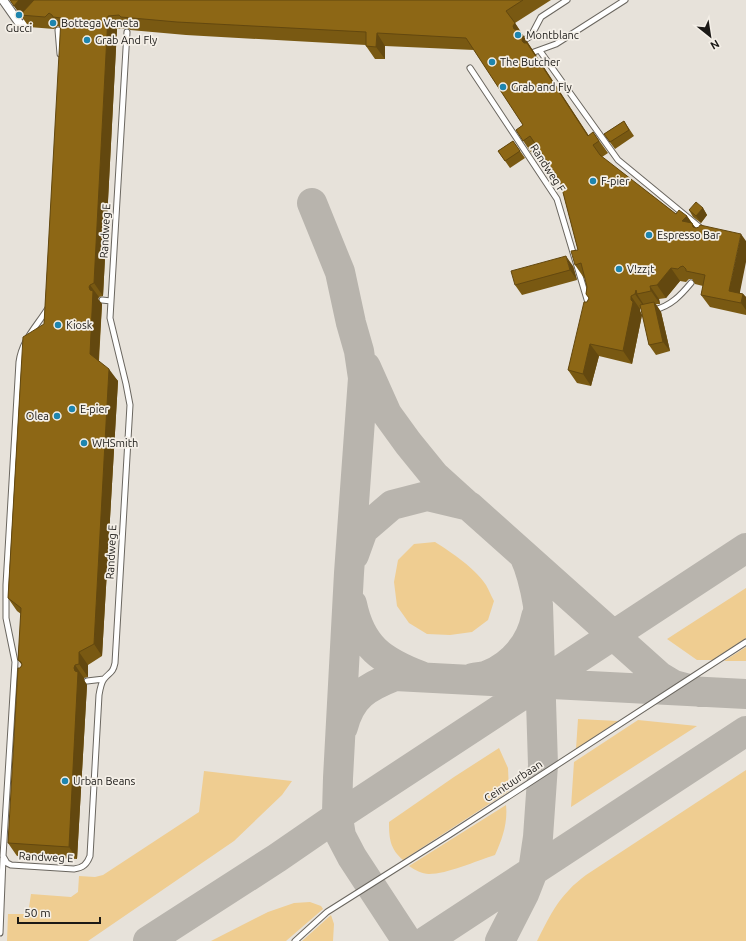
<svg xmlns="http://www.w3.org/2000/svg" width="746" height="941" font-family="Ubuntu,sans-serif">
<rect width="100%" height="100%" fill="#e7e2da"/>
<path fill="#efcd91" d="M 435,542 C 451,552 476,569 486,585 C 489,590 491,596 494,601 L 488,620 L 472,632 L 450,635 L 427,634 L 409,623 L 397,606 L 394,582 L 398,560 L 414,544 Z
M 746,588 L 746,638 L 713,660 L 697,660 L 667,639 Z
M 746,647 L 746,661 L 724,661 Z
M 578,719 L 618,721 L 576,749 Z
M 638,720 L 697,726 L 571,807 L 574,762 Z
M 499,748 L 508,768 L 509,791 L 403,860 C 390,849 389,838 389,822 L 454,777 Z
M 746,770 L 746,941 L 537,941 C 546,923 555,904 569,890 C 574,884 580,880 586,875 Z
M 204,771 L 292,781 L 282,795 L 234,841 L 88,941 L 7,941 L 8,914 L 28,914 L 31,894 L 71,897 L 78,892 L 79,876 L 95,877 L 103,875 L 199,812 Z
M 506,805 C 508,823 502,840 495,855 C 476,861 447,874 429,874 C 422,874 415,870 409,866 Z
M 310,902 L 321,906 L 323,909 L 286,941 L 211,941 L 268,912 L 294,903 Z
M 331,915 L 334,924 L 333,941 L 302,941 Z"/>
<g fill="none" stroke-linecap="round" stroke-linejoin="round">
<path stroke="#b8b4ad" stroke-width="30" d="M 312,203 L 340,272 L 351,323 L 359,351 L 363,378 L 349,573 L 338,778 L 337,812 L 341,836 L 352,857 L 407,941
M 366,367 L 387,414 L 408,443 L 434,475 L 466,504
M 354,555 L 363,530 L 392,505 L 427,496 L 469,506 L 659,676 L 674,685 L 700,692
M 352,604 C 361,647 382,661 421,676
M 473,678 C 478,677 484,677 488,675 C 513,665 531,643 536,617
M 343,727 C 351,696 367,687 395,676 L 746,694
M 148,941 L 277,858 L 338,816 L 746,548
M 426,941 L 746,731
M 500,941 L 524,894 L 533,871 L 538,837 L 543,765 L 538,605 C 535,587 532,572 524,555"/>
<g stroke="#6a665f" stroke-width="7">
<path id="service" d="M 58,30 L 60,54
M 526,39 L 531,36 L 541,17 L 567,0
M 540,51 L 618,160 L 703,230
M 534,52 L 556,44 L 625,0
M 470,68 L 557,199 L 589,306
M 102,300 L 111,301
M 48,308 C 37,326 22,340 19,362 L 6,585 L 6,618 L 15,662 L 3,856 L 7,863 L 11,865 L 74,869 C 83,868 87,864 90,856 L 99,695 C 100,689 101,683 104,679 C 110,672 113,673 115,663 L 130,405 L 126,384 L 110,318 L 127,32
M 654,310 C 671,306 681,295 691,283
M 87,681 L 104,679
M 0,933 L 3,858
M 295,941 L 327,912 L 449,835 L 746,642"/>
</g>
<g stroke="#6a665f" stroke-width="10">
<path id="pedestrian" d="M 3,0 L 22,27 L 47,0"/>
</g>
<use href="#service" stroke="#fff" stroke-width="5"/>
<use href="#pedestrian" stroke="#fff" stroke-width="8"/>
</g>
<path fill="#795912" d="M 10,0 L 551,0 L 515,23 L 589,136 L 593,132 L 608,153 L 602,157 L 676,214 L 687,216 L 740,293 L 743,294 L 746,297 L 746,315 L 710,307 L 701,295 L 703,286 L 695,284 L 692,279 L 689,279 L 686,282 L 680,281 L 666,298 L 659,299 L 660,304 L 656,304 L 661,312 L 670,351 L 656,355 L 649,345 L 641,308 L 640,309 L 640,311 L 642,315 L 632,364 L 599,356 L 591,386 L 577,383 L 568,370 L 587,302 L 589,298 L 586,294 L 587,287 L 585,277 L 584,278 L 575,265 L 578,250 L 560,181 L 539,149 L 532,154 L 516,130 L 523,125 L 474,50 L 385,46 L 385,59 L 375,59 L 366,46 L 366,45 L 186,35 L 130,30 L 128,28 L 117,29 L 103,296 L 99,297 L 98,299 L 102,304 L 99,361 L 118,381 L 102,656 L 88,665 L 88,677 L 84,678 L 84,680 L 87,685 L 77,859 L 17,856 L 8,843 L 20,668 L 22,665 L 18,660 L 21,614 L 17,611 L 8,598 L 44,324 L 61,28 L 58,26 L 54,29 L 29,27 Z
M 624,121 L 634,136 L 615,149 L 604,134 Z
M 513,141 L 525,158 L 510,168 L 498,151 Z
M 703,208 L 707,215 L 701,223 L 693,217 L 689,210 Z
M 573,266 L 577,280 L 522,295 L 515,285 Z"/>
<path fill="#63480f" d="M 19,0 L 40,0 L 20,15 L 23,18 L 14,6 Z
M 506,11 L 515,23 L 594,144 L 522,41 L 514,29 Z
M 108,16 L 117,29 L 103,296 L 94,283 Z
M 377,33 L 385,46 L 385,59 L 376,47 Z
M 703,208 L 707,215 L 701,223 L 696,216 Z
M 687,216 L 692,223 L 701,236 L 682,221 Z
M 741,234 L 746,241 L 746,262 L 738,302 L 729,291 Z
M 566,256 L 573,266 L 577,280 L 570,270 Z
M 671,268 L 680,281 L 666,298 L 657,285 Z
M 90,285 L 99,297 L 98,299 L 102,304 L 98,367 L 90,354 L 90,290 L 89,287 Z
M 650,286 L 659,299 L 660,304 L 651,291 Z
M 636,290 L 637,294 L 644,305 L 644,307 L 635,294 Z
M 743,294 L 746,297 L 746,310 L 741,303 Z
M 631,296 L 640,309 L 640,311 L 642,315 L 632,364 L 623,351 L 631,300 Z
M 654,302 L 661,312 L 670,351 L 663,342 Z
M 590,344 L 599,356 L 591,386 L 583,374 Z
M 109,369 L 118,381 L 102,656 L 94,644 Z
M 79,652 L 88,665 L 88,677 L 79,664 Z
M 75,665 L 84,678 L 84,680 L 87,685 L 77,859 L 69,847 L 74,668 Z"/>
<path fill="#8d6715" stroke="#63480f" d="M 10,0 L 19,0 L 14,6 Z
M 34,0 L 523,0 L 506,11 L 515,23 L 513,26 L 514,29 L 519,30 L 523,36 L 522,41 L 524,43 L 527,43 L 588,136 L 593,132 L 599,141 L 593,145 L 600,155 L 676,214 L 679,210 L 687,216 L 682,221 L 692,223 L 693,227 L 696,228 L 699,227 L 700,225 L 741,234 L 729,291 L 743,294 L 741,303 L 701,295 L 705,275 L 686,271 L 686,269 L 683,266 L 680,267 L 678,269 L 671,268 L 657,285 L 650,286 L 651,291 L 637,294 L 636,290 L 635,294 L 631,296 L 631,300 L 633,302 L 623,351 L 590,344 L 583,374 L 568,370 L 584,302 L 587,302 L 589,298 L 586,294 L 587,287 L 581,263 L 575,265 L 571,251 L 578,250 L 560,181 L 530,136 L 523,141 L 516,130 L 523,125 L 466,38 L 377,33 L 376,47 L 366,46 L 366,32 L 177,22 L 121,17 L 119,15 L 108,16 L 94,283 L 90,285 L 89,287 L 90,290 L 93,291 L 90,354 L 109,369 L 94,644 L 79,652 L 79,664 L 75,665 L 74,668 L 75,671 L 78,672 L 69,847 L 8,843 L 18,668 L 20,668 L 22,665 L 21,662 L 18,660 L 21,608 L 8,598 L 23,337 L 44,324 L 61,18 L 53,17 L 52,15 L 49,13 L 45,17 L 20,15 Z
M 624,121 L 629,130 L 610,142 L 604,134 Z
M 513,141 L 520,151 L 505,161 L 498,151 Z
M 696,202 L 703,208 L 696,216 L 689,210 Z
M 566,256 L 570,270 L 515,285 L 511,271 Z
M 654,302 L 663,342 L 649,345 L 640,305 Z"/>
<g fill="#1e85ae" stroke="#f4efe7" stroke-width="1.5">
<circle cx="19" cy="15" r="4"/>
<circle cx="53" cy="23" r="4"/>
<circle cx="518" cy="35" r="4"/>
<circle cx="87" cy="40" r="4"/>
<circle cx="492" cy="62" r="4"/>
<circle cx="503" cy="87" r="4"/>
<circle cx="593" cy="181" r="4"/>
<circle cx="649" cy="235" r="4"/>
<circle cx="619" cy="269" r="4"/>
<circle cx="58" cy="325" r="4"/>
<circle cx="72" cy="409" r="4"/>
<circle cx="57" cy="416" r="4"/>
<circle cx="84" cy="443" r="4"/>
<circle cx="65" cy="781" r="4"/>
</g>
<g text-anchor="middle" stroke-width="3.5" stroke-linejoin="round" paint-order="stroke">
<g font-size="11" fill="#1b1916" stroke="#f4efe7" text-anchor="start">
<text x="61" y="27">Bottega Veneta</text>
<text x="19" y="32" text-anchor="middle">Gucci</text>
<text x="526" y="39">Montblanc</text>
<text x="95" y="44">Grab And Fly</text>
<text x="500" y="66">The Butcher</text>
<text x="511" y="91">Grab and Fly</text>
<text x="601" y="185">F-pier</text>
<text x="657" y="239">Espresso Bar</text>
<text x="627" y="273">V!zz¡t</text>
<text x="66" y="329">Kiosk</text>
<text x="80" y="413">E-pier</text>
<text x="49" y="420" text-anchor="end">Olea</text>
<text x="92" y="447">WHSmith</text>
<text x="73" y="785">Urban Beans</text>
</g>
<g font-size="11" fill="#1b1916" stroke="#f4efe7">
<text transform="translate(548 168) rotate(57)" y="4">Randweg F</text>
<text transform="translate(105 231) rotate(-87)" y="4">Randweg E</text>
<text transform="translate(111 552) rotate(-87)" y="4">Randweg E</text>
<text transform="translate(513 781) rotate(-33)" y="4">Ceintuurbaan</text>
<text transform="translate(46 857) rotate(3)" y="4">Randweg E</text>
</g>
</g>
<g transform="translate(710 36) rotate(150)" stroke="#f4efe7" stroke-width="3" paint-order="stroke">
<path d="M0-3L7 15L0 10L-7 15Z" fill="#1b1916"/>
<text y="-6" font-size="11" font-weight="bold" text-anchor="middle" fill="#1b1916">N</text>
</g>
<path d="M18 917v6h82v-6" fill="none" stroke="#1b1916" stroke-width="2"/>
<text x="24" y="917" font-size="12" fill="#1b1916" stroke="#f4efe7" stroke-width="3" paint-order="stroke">50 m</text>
</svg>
